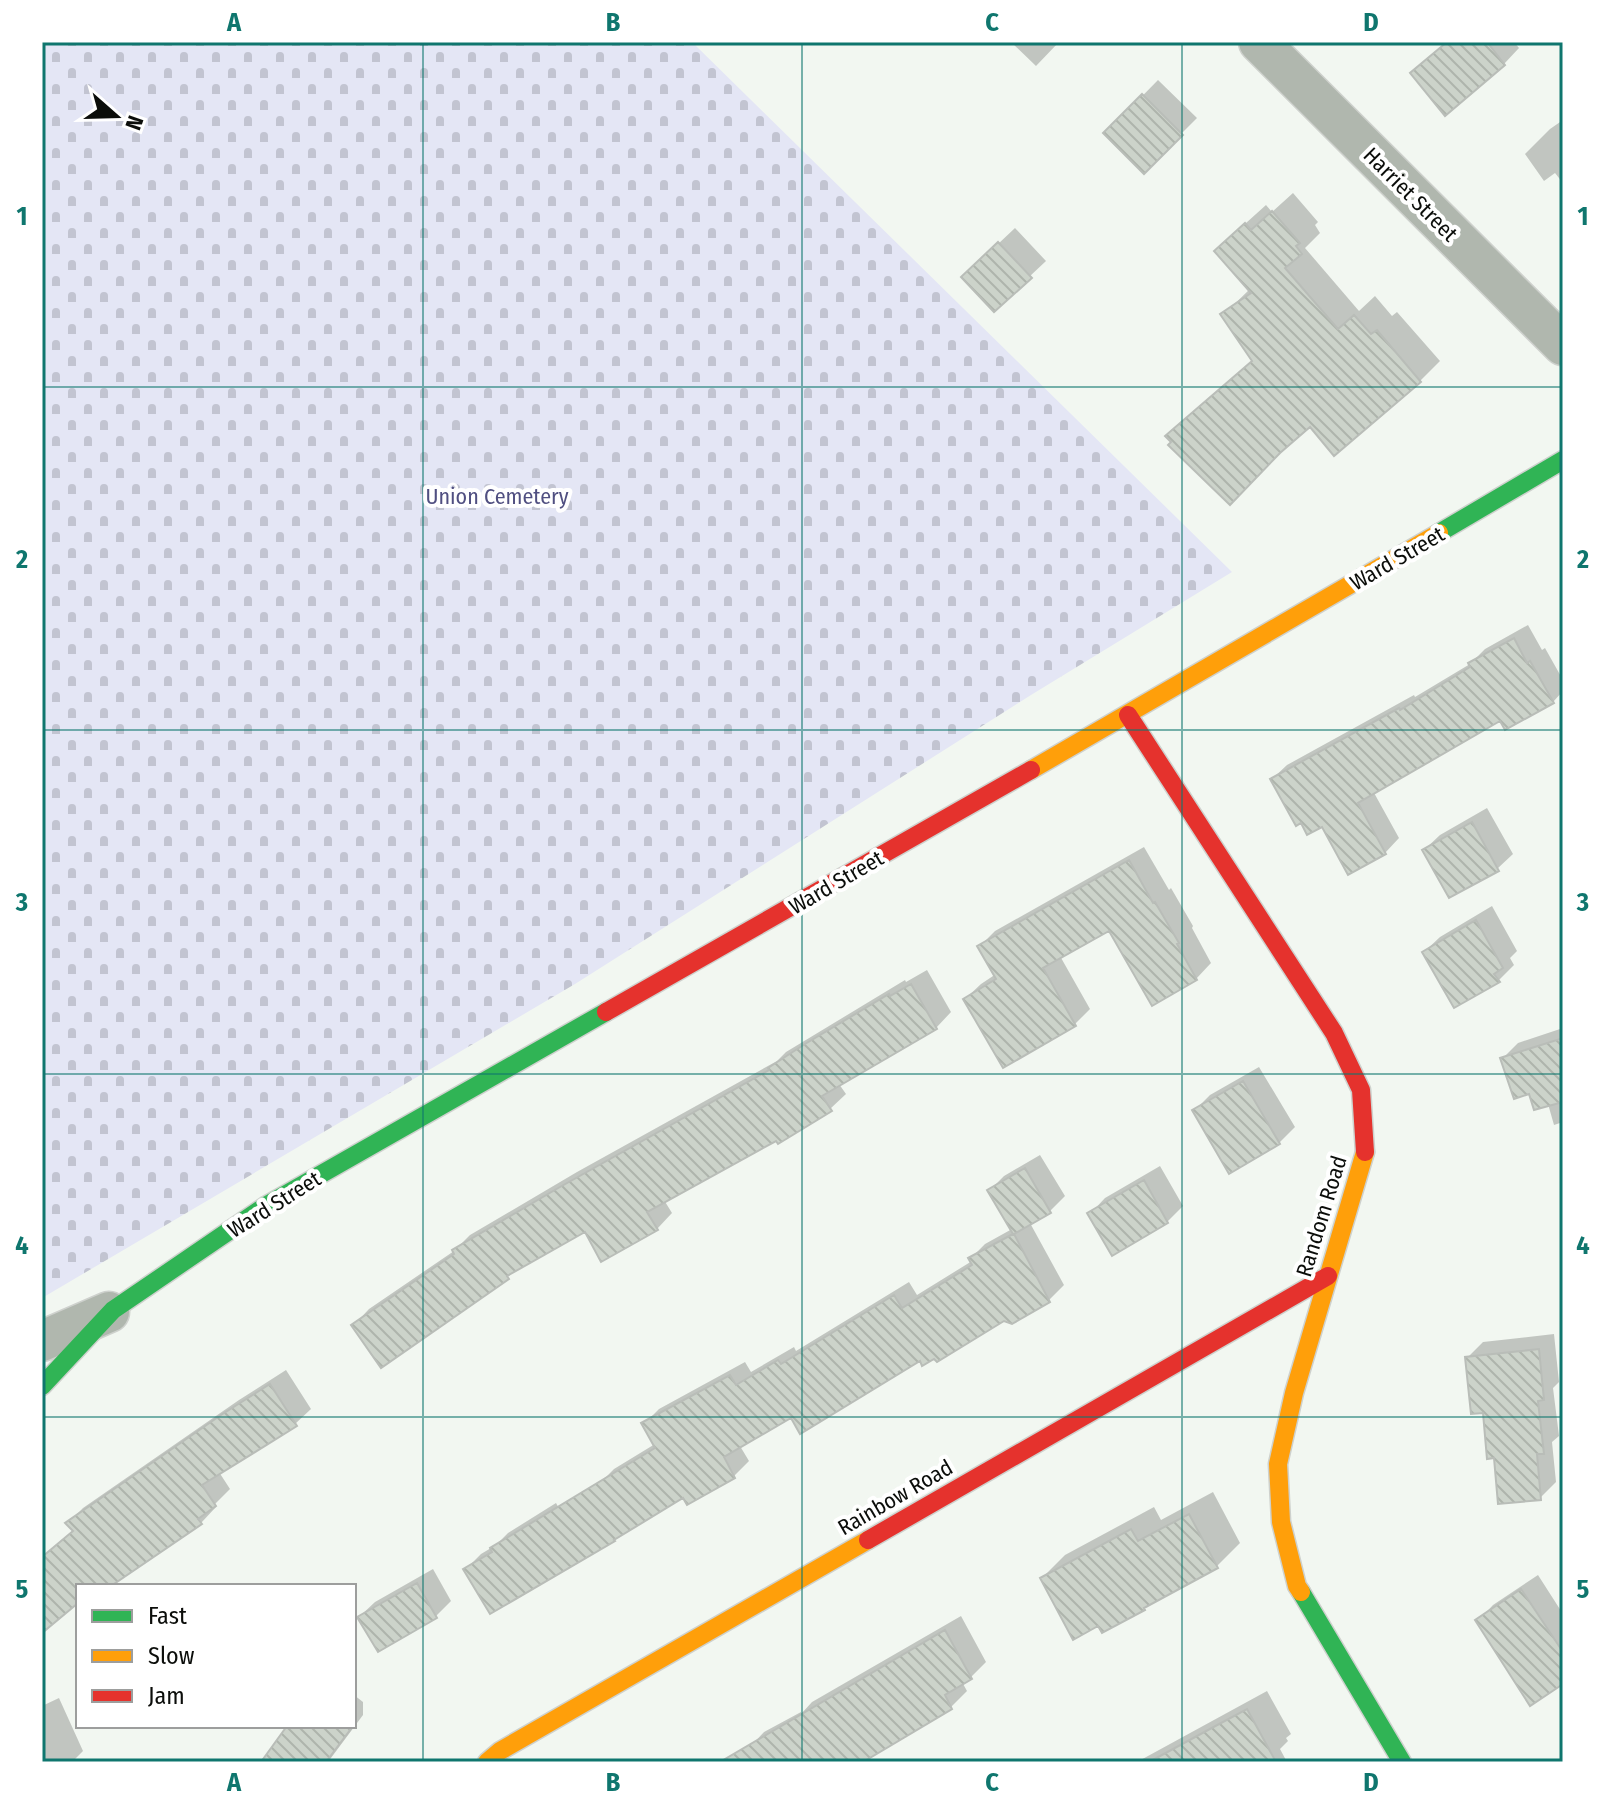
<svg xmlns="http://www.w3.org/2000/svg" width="1605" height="1804" font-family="'Fira Sans Condensed',sans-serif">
<defs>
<pattern id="cemetery-stones" width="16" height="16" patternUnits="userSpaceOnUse" patternTransform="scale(2)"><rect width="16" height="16" fill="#e4e6f5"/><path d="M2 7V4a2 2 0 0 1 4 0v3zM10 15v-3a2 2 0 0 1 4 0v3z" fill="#c2c4d1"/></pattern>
<pattern id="building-back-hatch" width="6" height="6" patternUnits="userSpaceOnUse" patternTransform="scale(2)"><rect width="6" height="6" fill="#ccd3ca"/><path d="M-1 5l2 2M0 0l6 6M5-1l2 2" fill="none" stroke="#aeb4ac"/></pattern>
</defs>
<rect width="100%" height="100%" fill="#f2f7f1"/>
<path fill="url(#cemetery-stones)" d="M 42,42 L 692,42 L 1232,572 L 1031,695 L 575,984 L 42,1298 Z"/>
<path fill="#0003" d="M 1011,42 L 1059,42 L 1036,66 Z
M 1447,42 L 1514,42 L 1519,48 L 1504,64 L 1412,73 Z
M 1158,80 L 1197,118 L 1144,171 L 1106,133 Z
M 1563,120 L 1563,183 L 1555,173 L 1544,181 L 1525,154 L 1550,129 Z
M 1293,193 L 1318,222 L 1315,225 L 1320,233 L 1305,248 L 1359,311 L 1375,296 L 1392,316 L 1397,312 L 1440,361 L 1420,381 L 1311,425 L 1174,442 L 1168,436 L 1187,417 L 1254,359 L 1223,315 L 1250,289 L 1236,232 L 1266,205 L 1272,212 Z
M 1015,228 L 1046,261 L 994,310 L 979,262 Z
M 1528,625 L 1542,650 L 1545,648 L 1563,680 L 1563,691 L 1553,702 L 1501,718 L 1373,791 L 1399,838 L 1385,853 L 1322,825 L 1272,779 L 1287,765 L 1414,695 L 1415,697 L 1470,664 L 1485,649 Z
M 1487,808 L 1513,854 L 1497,869 L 1424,850 L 1440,835 Z
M 1144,847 L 1169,890 L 1171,888 L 1193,926 L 1192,928 L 1211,963 L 1196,979 L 1110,929 L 1060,956 L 1090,1009 L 1075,1024 L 1004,1065 L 965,999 L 981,984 L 996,974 L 980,946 L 995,931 Z
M 1492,906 L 1517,951 L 1510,958 L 1514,965 L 1498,981 L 1424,952 L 1440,937 Z
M 927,970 L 951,1012 L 936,1028 L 839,1084 L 846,1094 L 830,1109 L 664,1200 L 672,1213 L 657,1229 L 585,1229 L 518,1267 L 507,1278 L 354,1325 L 369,1309 L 454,1251 L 470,1235 L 577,1172 L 777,1061 L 786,1052 L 905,980 L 906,982 Z
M 1563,1028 L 1563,1122 L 1554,1125 L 1548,1104 L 1530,1091 L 1502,1059 L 1518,1043 Z
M 1259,1067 L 1295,1127 L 1279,1143 L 1195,1110 L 1210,1095 Z
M 1040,1155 L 1065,1196 L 1050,1211 L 1030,1223 L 1064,1285 L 1049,1300 L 1012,1322 L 1004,1318 L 935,1356 L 920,1359 L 792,1416 L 740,1446 L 749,1461 L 734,1476 L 687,1502 L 684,1496 L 599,1484 L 614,1469 L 655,1444 L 644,1424 L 659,1409 L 745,1362 L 751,1372 L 794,1347 L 796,1351 L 909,1282 L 917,1295 L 972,1261 L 970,1259 L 985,1244 L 1012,1229 L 990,1190 L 1004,1176 Z
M 1160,1166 L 1183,1206 L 1167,1222 L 1090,1214 L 1105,1198 Z
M 1554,1334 L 1559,1382 L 1553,1388 L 1559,1436 L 1552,1442 L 1556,1482 L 1540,1498 L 1496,1456 L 1485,1411 L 1468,1357 L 1483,1342 Z
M 286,1370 L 311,1409 L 295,1424 L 219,1472 L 230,1489 L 214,1505 L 216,1507 L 201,1523 L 94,1586 L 78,1586 L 78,1601 L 42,1630 L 42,1557 L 74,1530 L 68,1523 L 83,1508 L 239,1400 Z
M 1213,1492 L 1240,1543 L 1217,1566 L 1149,1603 L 1099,1623 L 1042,1578 L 1065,1555 L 1154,1507 L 1161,1520 Z
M 556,1503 L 583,1552 L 466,1569 L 481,1554 L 496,1545 L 508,1533 Z
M 433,1569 L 451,1601 L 436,1616 L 359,1617 L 375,1602 Z
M 1538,1575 L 1563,1614 L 1563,1681 L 1478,1621 L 1493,1605 Z
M 961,1616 L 986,1662 L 971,1677 L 962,1682 L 967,1691 L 951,1707 L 859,1762 L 749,1762 L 749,1748 L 764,1732 L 801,1712 L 801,1714 L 812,1702 Z
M 1267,1691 L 1291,1734 L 1286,1738 L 1288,1741 L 1280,1749 L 1287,1762 L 1137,1762 Z
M 354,1695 L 363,1702 L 363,1715 L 328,1762 L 262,1762 L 289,1726 L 354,1726 Z
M 59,1698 L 83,1751 L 72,1762 L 42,1762 L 42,1706 Z"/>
<path fill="url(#building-back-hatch)" stroke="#b9bdb8" stroke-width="2" d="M 1447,42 L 1487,42 L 1505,65 L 1445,116 L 1410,73 Z
M 1142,94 L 1183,135 L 1144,174 L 1103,133 Z
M 1272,211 L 1300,243 L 1296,246 L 1302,254 L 1285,268 L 1338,329 L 1354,315 L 1371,334 L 1377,330 L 1421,382 L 1334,456 L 1310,427 L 1280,453 L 1230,505 L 1168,445 L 1171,442 L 1165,436 L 1252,361 L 1220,314 L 1251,293 L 1214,251 L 1245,223 L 1251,230 Z
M 998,242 L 1032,278 L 994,312 L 961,277 Z
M 1514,638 L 1527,663 L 1530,661 L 1554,703 L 1505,730 L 1500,721 L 1358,803 L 1386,854 L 1348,875 L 1322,827 L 1307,835 L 1301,823 L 1296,826 L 1270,779 L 1399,708 L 1400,710 L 1470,667 L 1468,663 Z
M 1472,822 L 1499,871 L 1449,898 L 1422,850 Z
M 1129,860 L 1153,903 L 1155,902 L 1179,943 L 1177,944 L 1197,980 L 1152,1006 L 1109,931 L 1043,968 L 1076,1026 L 1003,1068 L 963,999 L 996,979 L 977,946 Z
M 1476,920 L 1503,968 L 1494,974 L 1500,982 L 1454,1008 L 1422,952 Z
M 911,984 L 937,1029 L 822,1096 L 832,1111 L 778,1144 L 776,1141 L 647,1212 L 658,1230 L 601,1262 L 585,1232 L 507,1276 L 509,1279 L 381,1368 L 351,1325 L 454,1254 L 452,1250 L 560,1187 L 769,1070 L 768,1068 L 805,1044 L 889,994 L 890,996 Z
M 1563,1038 L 1563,1102 L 1534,1110 L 1529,1094 L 1514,1099 L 1500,1058 Z
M 1243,1081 L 1280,1144 L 1229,1174 L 1192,1110 Z
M 1025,1168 L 1051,1213 L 1014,1234 L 1050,1302 L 1012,1324 L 1004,1321 L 937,1362 L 934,1359 L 922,1366 L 920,1361 L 800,1434 L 791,1418 L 724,1457 L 735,1478 L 687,1505 L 683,1498 L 614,1540 L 615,1541 L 490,1614 L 463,1569 L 492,1552 L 490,1548 L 655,1448 L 641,1423 L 730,1375 L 736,1385 L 778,1360 L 781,1364 L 894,1295 L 902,1308 L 972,1265 L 968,1258 L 1013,1234 L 987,1190 Z
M 1144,1180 L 1168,1223 L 1112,1256 L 1087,1213 Z
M 1539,1349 L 1544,1400 L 1538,1401 L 1544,1454 L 1537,1454 L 1541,1500 L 1498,1504 L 1494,1458 L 1487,1459 L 1483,1413 L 1471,1414 L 1465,1357 Z
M 270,1384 L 297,1426 L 202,1485 L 216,1506 L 198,1519 L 202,1524 L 111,1586 L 78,1586 L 78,1603 L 42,1633 L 42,1557 L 73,1531 L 65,1523 L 221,1415 Z
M 1189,1514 L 1218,1568 L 1144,1608 L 1145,1610 L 1102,1633 L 1098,1626 L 1073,1640 L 1040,1578 L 1131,1529 L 1138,1541 Z
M 417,1583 L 437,1618 L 378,1652 L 357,1617 Z
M 1521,1589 L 1563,1652 L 1563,1684 L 1530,1706 L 1475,1620 Z
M 945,1630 L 972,1679 L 945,1695 L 952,1709 L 863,1762 L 720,1762 Z
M 1247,1709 L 1276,1762 L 1149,1762 L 1221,1723 Z
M 287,1726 L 353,1726 L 326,1762 L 261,1762 Z"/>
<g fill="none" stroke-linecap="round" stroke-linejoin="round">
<g stroke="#ced1cd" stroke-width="43">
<path id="street" d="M 1259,42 L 1563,345
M 42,1341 L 109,1312"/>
</g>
<g stroke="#ced1cd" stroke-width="21">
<path id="fast" d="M 1439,533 L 1563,460
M 42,1386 L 113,1310 L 267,1205 L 606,1012
M 1301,1592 L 1402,1762"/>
</g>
<g stroke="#ced1cd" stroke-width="21">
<path id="slow" d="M 1031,770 L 1439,533
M 1301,1592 L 1297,1586 L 1281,1522 L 1278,1464 L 1294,1393 L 1365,1152
M 487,1762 L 500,1751 L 868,1540"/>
</g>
<g stroke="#ced1cd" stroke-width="21">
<path id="jam" d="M 1128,715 L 1334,1033 L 1361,1090 L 1365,1152
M 606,1012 L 1031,770
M 868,1540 L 1328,1276"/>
</g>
<use href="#street" stroke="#b0b7ae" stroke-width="40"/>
<use href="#fast" stroke="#30b455" stroke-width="18"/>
<use href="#slow" stroke="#ff9f0a" stroke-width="18"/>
<use href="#jam" stroke="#e5322d" stroke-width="18"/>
</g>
<path fill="none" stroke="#0f766e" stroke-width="2" stroke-opacity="0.55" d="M 423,42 L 423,1762M 802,42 L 802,1762M 1182,42 L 1182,1762M 42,387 L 1563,387M 42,730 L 1563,730M 42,1074 L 1563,1074M 42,1417 L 1563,1417"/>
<g text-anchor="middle" stroke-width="8" stroke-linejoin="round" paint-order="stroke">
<g font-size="22" fill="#0b0d0a" stroke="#fff">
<text transform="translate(1411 194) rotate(45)" y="8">Harriet Street</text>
<text transform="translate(1397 558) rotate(-30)" y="8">Ward Street</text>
<text transform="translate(836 882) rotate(-30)" y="8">Ward Street</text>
<text transform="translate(274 1204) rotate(-32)" y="8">Ward Street</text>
<text transform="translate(1321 1216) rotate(-73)" y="8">Random Road</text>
<text transform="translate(895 1497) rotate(-30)" y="8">Rainbow Road</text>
</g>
<g font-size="22" fill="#504f81" stroke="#fff">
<text x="497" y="504">Union Cemetery</text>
</g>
</g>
<rect width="1605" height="1804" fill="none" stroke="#ffffff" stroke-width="88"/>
<rect x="76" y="1584" width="280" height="144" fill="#ffffff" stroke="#9d9e9d" stroke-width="2"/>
<rect x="92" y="1610" width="40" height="12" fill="#30b455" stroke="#9d9e9d" stroke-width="2"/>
<text x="148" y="1624" font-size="24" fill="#0b0d0a">Fast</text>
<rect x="92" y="1650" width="40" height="12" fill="#ff9f0a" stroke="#9d9e9d" stroke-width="2"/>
<text x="148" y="1664" font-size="24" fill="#0b0d0a">Slow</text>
<rect x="92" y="1690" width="40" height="12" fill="#e5322d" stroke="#9d9e9d" stroke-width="2"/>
<text x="148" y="1704" font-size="24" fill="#0b0d0a">Jam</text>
<g transform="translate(116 116) rotate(110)" stroke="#ffffff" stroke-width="6" paint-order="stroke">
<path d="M0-6L14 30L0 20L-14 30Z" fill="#0b0d0a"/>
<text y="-12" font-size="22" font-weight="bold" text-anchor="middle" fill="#0b0d0a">N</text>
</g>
<rect x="44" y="44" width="1517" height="1716" fill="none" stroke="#0f766e" stroke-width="3"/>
<g font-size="26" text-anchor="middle" font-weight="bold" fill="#0f766e">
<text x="234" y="31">A</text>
<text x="613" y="31">B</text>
<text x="992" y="31">C</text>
<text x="1371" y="31">D</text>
<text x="22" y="225">1</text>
<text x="1583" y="225">1</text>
<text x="22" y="568">2</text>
<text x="1583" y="568">2</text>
<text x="22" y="911">3</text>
<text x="1583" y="911">3</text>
<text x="22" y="1254">4</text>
<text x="1583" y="1254">4</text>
<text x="22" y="1598">5</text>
<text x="1583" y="1598">5</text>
<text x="234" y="1791">A</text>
<text x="613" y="1791">B</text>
<text x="992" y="1791">C</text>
<text x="1371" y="1791">D</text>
</g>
</svg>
